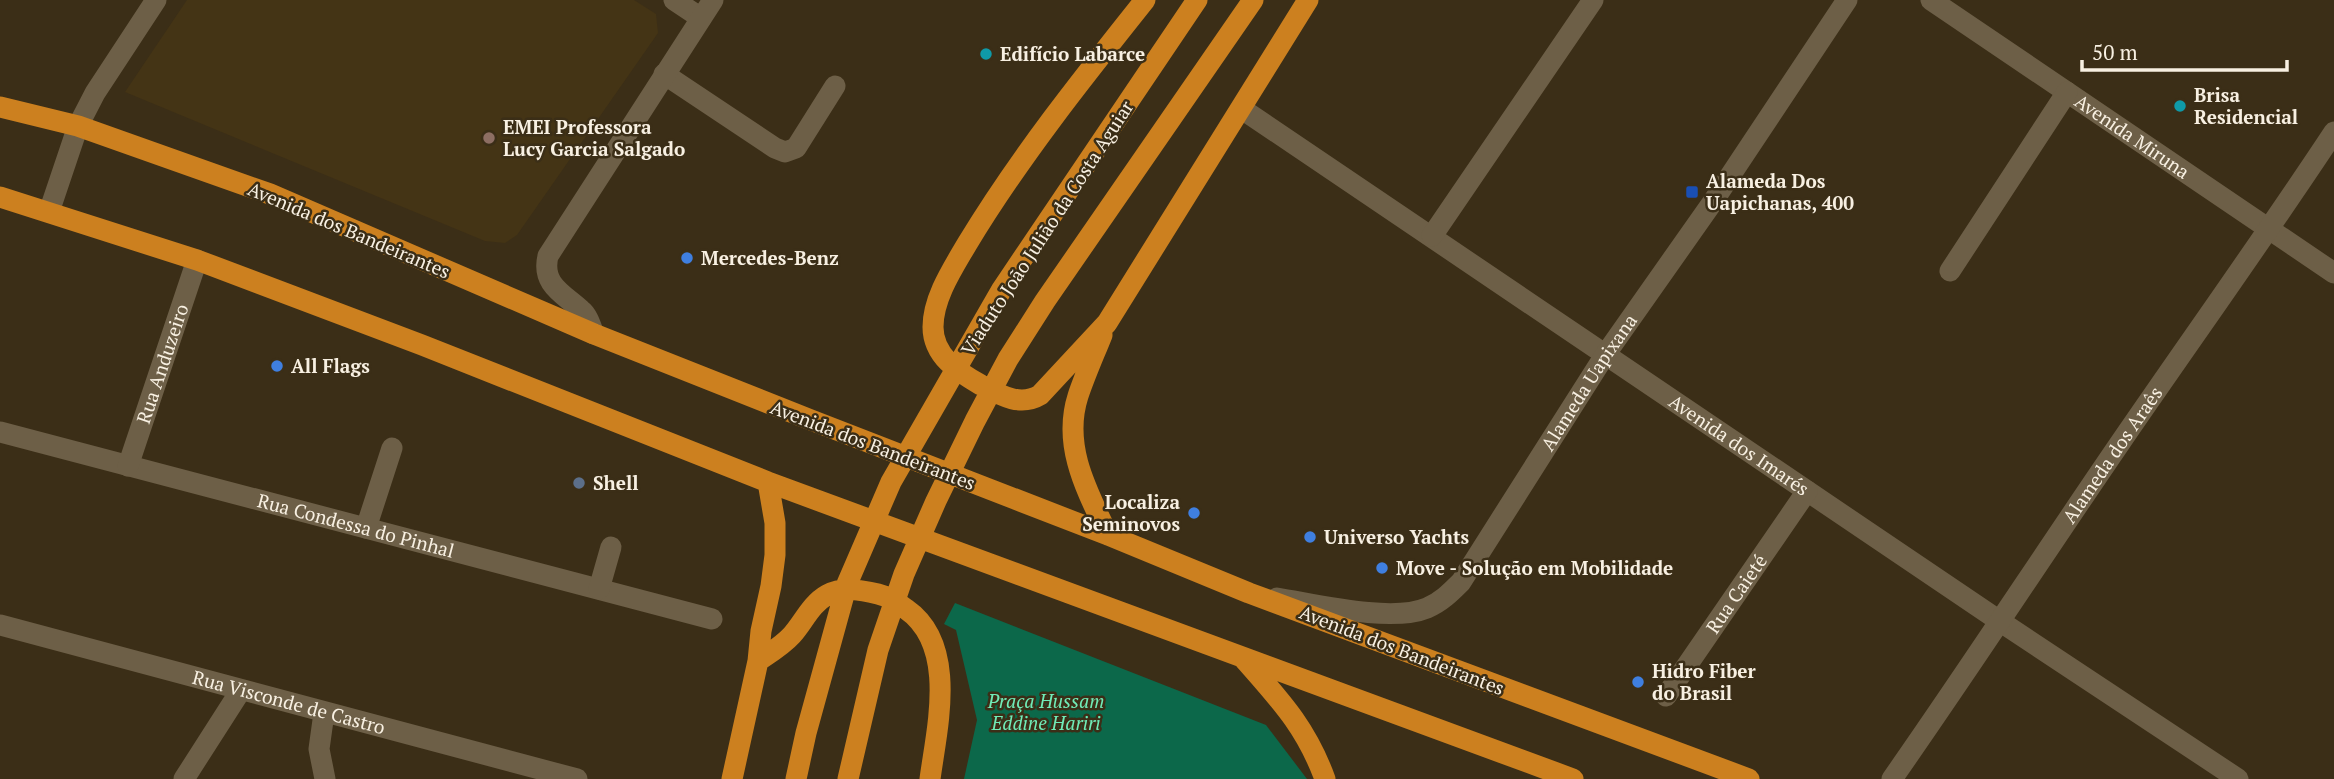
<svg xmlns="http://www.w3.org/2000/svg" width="2334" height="779" font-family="'PT Serif',serif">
<rect width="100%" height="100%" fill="#3b2e17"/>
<path fill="#443415" d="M 187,0 L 634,0 L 656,14 L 658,33 L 517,235 L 505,243 L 485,241 L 125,92 Z"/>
<path fill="#0c684a" d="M 955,603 L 1266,725 L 1307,779 L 964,779 L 977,720 L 956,630 L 944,624 Z"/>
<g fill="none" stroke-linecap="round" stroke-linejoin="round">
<g stroke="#6d5f47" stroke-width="21">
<path d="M 674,0 L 701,18"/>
<path id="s1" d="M 1931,0 L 2334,273"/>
<path d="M 664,74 L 775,148 L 785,152 L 796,148 L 835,86"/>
<path id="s2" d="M 1242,109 L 2001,622 L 2238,779"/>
<path d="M 49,212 L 78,126 L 95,93 L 156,0"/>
<path d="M 1432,236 L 1593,0"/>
<path d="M 1950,271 L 2067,92"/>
<path d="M 594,334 C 591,327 588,315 581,310 C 564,294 541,285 548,256 L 713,0"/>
<path id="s3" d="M 0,432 L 712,619"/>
<path id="s4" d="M 128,466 L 197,260"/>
<path d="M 366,528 L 392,448"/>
<path d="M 599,589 L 611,547"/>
<path id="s5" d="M 1277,598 C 1315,604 1391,623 1427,608 C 1441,602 1450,593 1461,582 L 1605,355 L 1712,203 L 1847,0"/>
<path id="s6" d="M 0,625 L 577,779"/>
<path id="s7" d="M 1666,696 L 1807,491"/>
<path d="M 324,713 L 319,749 L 325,779"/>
<path d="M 184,779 L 241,690"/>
<path id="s8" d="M 1892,779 C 1969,669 2042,557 2118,446 C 2190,341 2264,238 2334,132"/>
</g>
<path stroke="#cc801f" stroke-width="21" d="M 1145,0 C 1082,79 1019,158 967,244 C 953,268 933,298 933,327 C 933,356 958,372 981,385 C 1000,395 1020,407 1040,395 L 1107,323 L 1308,0
M 0,107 L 78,126 L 270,194 L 594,334 L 811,420 L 1108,535 L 1249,593 L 1749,779
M 0,197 L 197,260 L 422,345 L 768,482 L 1573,779
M 1102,335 C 1094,355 1085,375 1078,396 C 1062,446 1087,491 1108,535
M 1244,659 C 1280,700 1306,727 1325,779
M 758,661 C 770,653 782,646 792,635 C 803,623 811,604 827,595 C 843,586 861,590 878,594 C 890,597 897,602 906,609 C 958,645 937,727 930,779
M 732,779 L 758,661 L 761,631 L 771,586 L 775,555 L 775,523 L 768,482
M 796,779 L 806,733 L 847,584 L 891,482 L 1002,289 L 1197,0
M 848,779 L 878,650 L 904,574 L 936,501 L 975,421 L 1008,359 L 1045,301 L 1253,0"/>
</g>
<g fill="#0f9aa8" stroke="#3b2e17" stroke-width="2.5">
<circle cx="986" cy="54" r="7"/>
<circle cx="2180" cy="106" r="7"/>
</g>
<circle fill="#8d6e63" stroke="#3b2e17" stroke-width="2.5" cx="489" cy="138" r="7"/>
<rect fill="#1a4fb4" stroke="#3b2e17" stroke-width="2.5" x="1685" y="185" width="14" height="14" rx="3.5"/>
<g fill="#3f7fe0" stroke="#3b2e17" stroke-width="2.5">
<circle cx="687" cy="258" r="7"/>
<circle cx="277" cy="366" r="7"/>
<circle cx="1194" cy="513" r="7"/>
<circle cx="1310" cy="537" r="7"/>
<circle cx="1382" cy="568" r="7"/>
<circle cx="1638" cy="682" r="7"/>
</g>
<circle fill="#5c6f8a" stroke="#3b2e17" stroke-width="2.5" cx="579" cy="483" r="7"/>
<g text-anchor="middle" stroke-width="5" stroke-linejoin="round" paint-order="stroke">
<g font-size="19" font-weight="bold" fill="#f8f0e2" stroke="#3b2e17" text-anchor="start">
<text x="1000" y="61">Edifício Labarce</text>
<text x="2194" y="102">Brisa<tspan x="2194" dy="22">Residencial</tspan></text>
<text x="503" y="134">EMEI Professora<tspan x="503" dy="22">Lucy Garcia Salgado</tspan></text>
<text x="1706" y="188">Alameda Dos<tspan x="1706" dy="22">Uapichanas, 400</tspan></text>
<text x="701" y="265">Mercedes-Benz</text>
<text x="291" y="373">All Flags</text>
<text x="593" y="490">Shell</text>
<text x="1180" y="509" text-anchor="end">Localiza<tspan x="1180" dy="22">Seminovos</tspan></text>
<text x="1324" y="544">Universo Yachts</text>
<text x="1396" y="575">Move - Solução em Mobilidade</text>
<text x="1652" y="678">Hidro Fiber<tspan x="1652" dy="22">do Brasil</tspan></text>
</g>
<g font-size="19" fill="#f8f0e2" stroke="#3b2e17">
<text dy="7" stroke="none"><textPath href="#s1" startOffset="243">Avenida Miruna</textPath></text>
<text transform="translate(1047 228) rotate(-57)" y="7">Viaduto João Julião da Costa Aguiar</text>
<text transform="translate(349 230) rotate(23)" y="7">Avenida dos Bandeirantes</text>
<text dy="7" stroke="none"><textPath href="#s4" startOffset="108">Rua Anduzeiro</textPath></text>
<text dy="7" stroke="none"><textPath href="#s5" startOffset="432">Alameda Uapixana</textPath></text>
<text transform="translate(873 445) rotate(21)" y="7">Avenida dos Bandeirantes</text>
<text dy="7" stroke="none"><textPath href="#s2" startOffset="600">Avenida dos Imarés</textPath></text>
<text dy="7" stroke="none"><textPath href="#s8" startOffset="392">Alameda dos Araês</textPath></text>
<text dy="7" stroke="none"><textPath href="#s3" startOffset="368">Rua Condessa do Pinhal</textPath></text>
<text dy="7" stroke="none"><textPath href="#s7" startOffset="124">Rua Caieté</textPath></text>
<text transform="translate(1402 650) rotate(21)" y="7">Avenida dos Bandeirantes</text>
<text dy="7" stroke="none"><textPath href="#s6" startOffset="299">Rua Visconde de Castro</textPath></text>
</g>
<g font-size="19" font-style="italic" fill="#70ecb8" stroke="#3b2e17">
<text x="1046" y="708">Praça Hussam<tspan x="1046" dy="22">Eddine Hariri</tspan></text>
</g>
</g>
<path d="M2082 60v10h205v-10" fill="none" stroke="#f8f0e2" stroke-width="3.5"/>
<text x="2092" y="60" font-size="21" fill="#f8f0e2" stroke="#3b2e17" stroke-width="5" paint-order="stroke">50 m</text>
</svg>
